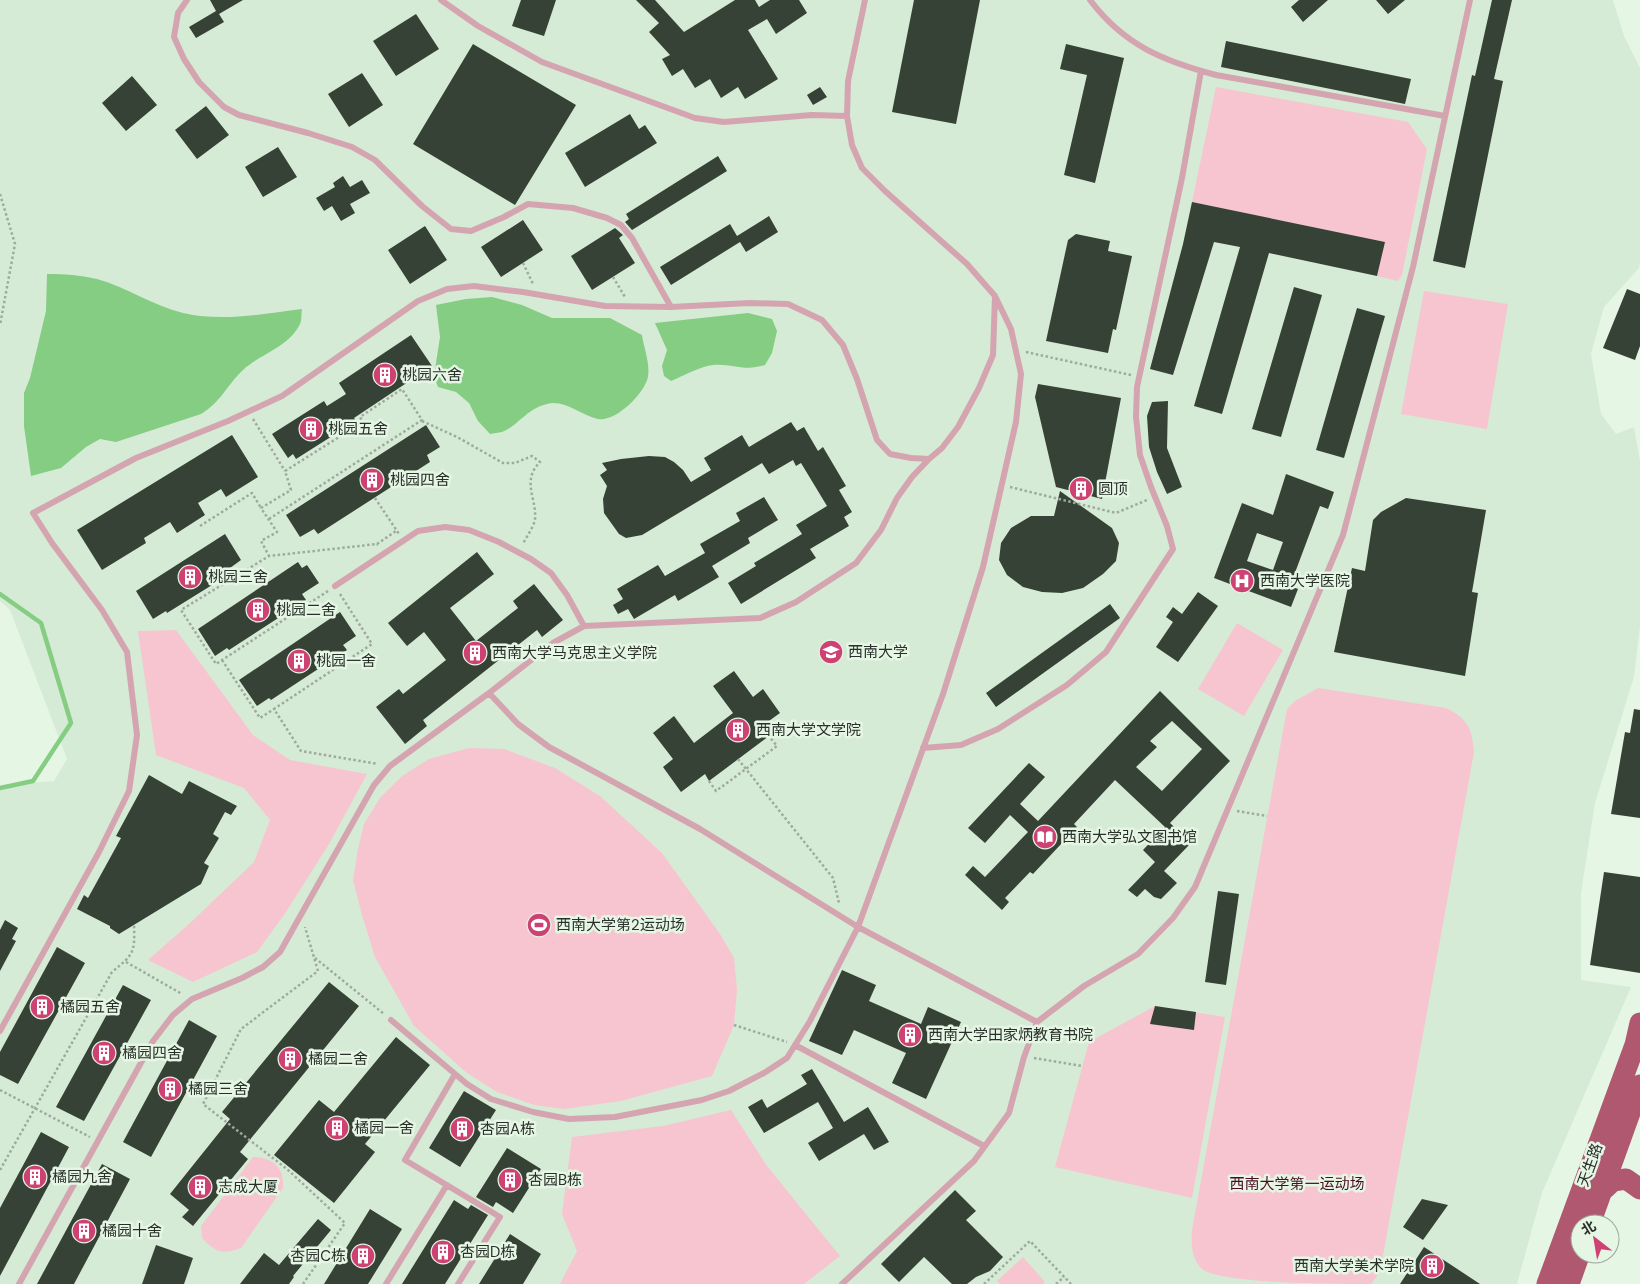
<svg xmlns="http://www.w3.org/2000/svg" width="1640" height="1284" font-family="'DM Sans','Noto Sans SC',sans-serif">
<rect width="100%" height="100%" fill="#e6f6e5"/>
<path fill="#d6ebd5" d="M 0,0 L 1613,0 L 1624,36 L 1640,68 L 1640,261 L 1639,268 L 1604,307 L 1591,354 L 1601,414 L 1616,434 L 1634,427 L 1640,461 L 1640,626 L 1634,677 L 1595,803 L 1581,893 L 1581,980 L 1631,987 L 1542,1193 L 1517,1284 L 0,1284 L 0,785 L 54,781 L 67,759 L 10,610 L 0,601 Z"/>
<path fill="#f6c5d0" d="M 1216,87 L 1408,122 L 1427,149 L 1402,275 L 1398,281 L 1377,276 L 1384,242 L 1192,202 Z
M 1424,291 L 1508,304 L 1487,429 L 1401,414 Z
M 1237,623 L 1283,650 L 1244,716 L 1198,689 Z
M 176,630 L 253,735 L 290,760 L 367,774 L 329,844 L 286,912 L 257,952 L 193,982 L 148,960 L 189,924 L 254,862 L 270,820 L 244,788 L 156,755 L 138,631 Z
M 1318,688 L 1446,708 C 1468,719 1472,728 1474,752 L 1380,1272 L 1371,1284 C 1333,1284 1234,1284 1205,1271 C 1191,1262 1191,1243 1192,1230 L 1287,709 L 1295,701 Z
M 469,748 L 504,749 L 555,768 L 600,796 L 662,853 L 720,934 L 734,958 L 737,990 L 734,1025 L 712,1076 L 621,1101 L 564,1109 L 534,1105 L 497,1092 L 467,1073 L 414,1026 L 375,957 L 362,915 L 353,880 L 358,849 L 364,824 L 380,798 L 402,776 L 429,759 Z
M 1155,1006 L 1225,1017 L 1192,1198 L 1055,1167 L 1089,1042 Z
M 731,1110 L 767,1166 L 840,1256 L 804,1284 L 560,1284 L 577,1251 L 562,1214 L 572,1137 L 663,1126 Z
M 253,1157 C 273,1157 285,1168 283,1188 L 241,1248 C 222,1255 215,1252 202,1238 L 201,1226 Z
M 1023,1257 L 1045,1282 L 1043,1284 L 1000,1284 L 997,1281 Z"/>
<path fill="#84cd83" d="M 47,274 C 64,274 80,275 97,279 C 127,287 153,306 183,313 C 223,322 262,314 302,309 C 301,314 302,320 300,324 C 289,347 260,354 243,370 C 227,385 221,402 201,414 L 116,442 L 100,439 L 86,447 L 61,468 L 31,476 L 24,426 L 24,393 L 30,378 L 46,311 Z
M 492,297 L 522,305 L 552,318 L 610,318 L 642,335 C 644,349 650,362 648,377 C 644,394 616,422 598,419 C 582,416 564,399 547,404 C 526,409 518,426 502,432 C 498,433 494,433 490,434 L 478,421 L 469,403 L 456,392 L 438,387 L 434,376 L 440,337 L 436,305 L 466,299 Z
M 748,313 L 772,319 L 777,331 L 772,353 L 765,365 C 744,372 732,363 713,365 C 701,366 683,376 671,381 L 664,376 L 662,366 L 667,350 L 655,323 Z"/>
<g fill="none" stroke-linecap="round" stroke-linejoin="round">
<path stroke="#84cd83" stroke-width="4.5" d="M 0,594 L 41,623 L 71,723 L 33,781 L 0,788"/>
</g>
<path fill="#354235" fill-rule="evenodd" d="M 210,0 L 243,0 L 219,14 L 224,22 L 196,38 L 189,27 L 216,11 Z
M 521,0 L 556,0 L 544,36 L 512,26 Z
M 636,0 L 655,0 L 684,32 L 735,0 L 755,0 L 759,7 L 770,0 L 799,0 L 807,13 L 776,34 L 767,19 L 748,30 L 778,79 L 745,99 L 738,87 L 721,98 L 710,79 L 695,88 L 683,69 L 672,76 L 662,59 L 670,55 L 649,32 L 659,23 Z
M 914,0 L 980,0 L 956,124 L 892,112 Z
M 1299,0 L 1328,0 L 1303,22 L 1291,7 Z
M 1376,0 L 1405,0 L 1388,14 Z
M 1492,0 L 1512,0 L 1494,79 L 1503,81 L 1465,268 L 1433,261 L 1472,75 L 1475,76 Z
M 416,14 L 439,49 L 396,76 L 373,41 Z
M 1226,41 L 1411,79 L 1405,104 L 1221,67 Z
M 473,44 L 576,105 L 515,205 L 413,144 Z
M 1066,44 L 1124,58 L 1095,183 L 1064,175 L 1087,75 L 1060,69 Z
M 362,73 L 383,105 L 349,127 L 328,94 Z
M 132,76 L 157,105 L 126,131 L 102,103 Z
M 820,87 L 827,97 L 813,105 L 807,95 Z
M 206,106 L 229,135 L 197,159 L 175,130 Z
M 630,114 L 639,129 L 645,125 L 657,143 L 585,187 L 565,153 Z
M 278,147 L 297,177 L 263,197 L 245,167 Z
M 718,156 L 727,171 L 632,230 L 625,222 L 629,219 L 626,214 Z
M 343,176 L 350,187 L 362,180 L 370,193 L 350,204 L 355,213 L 341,221 L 332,206 L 324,211 L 316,198 L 335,187 L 333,183 Z
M 1192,202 L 1385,242 L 1377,276 L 1269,253 L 1222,414 L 1194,406 L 1240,247 L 1214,242 L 1173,375 L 1150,369 L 1183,244 Z
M 769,216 L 778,232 L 746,252 L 740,242 L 671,285 L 660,267 L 730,224 L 737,236 Z
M 523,220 L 543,250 L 501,277 L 481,247 Z
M 425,226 L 447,260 L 410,284 L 388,250 Z
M 615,228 L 623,235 L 619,238 L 635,263 L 592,290 L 571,256 Z
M 1076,234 L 1110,241 L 1108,251 L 1132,256 L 1116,330 L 1113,329 L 1108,353 L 1046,341 L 1068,240 Z
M 1294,287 L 1322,295 L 1281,437 L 1252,429 Z
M 1627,289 L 1640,294 L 1640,346 L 1635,360 L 1603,348 Z
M 1357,308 L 1385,316 L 1344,458 L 1316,450 Z
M 411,335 L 432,366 L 354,418 L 356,421 L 296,459 L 293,454 L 288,458 L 272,434 L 324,401 L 327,406 L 346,394 L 339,383 Z
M 1038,384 L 1121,398 L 1102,499 L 1056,487 L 1035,397 Z
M 1168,401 L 1167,448 L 1182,487 L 1167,494 L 1157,472 L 1149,447 L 1147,416 L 1152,402 Z
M 791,422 L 797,431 L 804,427 L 818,451 L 823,447 L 846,486 L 839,490 L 852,512 L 844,517 L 849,526 L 810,549 L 816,558 L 741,604 L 728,583 L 756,566 L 754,563 L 802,534 L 796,525 L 827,506 L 801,463 L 796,466 L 793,460 L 769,474 L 762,463 L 642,535 L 626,538 L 619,534 L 604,513 L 603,499 L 607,486 L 600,475 L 607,470 L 602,463 L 621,459 L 649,456 L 665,457 L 674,462 L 683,470 L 691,482 L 711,470 L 704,458 L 742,435 L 749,447 Z
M 426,425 L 440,447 L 427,455 L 430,462 L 318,534 L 314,529 L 300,537 L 286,515 Z
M 232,435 L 258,477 L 226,497 L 221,489 L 198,503 L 205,515 L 177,533 L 170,522 L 144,538 L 146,543 L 102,570 L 77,530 Z
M 1286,474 L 1334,492 L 1328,509 L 1320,506 L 1290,586 L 1298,589 L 1291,607 L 1214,578 L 1242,503 L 1273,515 ZM 1257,533 L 1283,542 L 1273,570 L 1247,561 Z
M 1060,491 L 1112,528 L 1119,543 L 1116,561 L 1103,574 L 1083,588 L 1062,593 L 1042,592 L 1023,587 L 1007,575 L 999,560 L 1001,543 L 1011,528 L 1031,516 L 1054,516 Z
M 764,497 L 778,520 L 748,538 L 750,543 L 712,566 L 719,577 L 678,601 L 675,595 L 634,619 L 628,609 L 618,614 L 613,605 L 623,599 L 617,589 L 658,565 L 665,576 L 705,553 L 700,544 L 740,521 L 736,513 Z
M 1406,498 L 1486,510 L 1472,592 L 1478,593 L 1465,676 L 1334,652 L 1352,568 L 1365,571 L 1373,520 L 1381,512 Z
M 225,534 L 241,560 L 230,568 L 233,572 L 167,613 L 166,611 L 153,619 L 136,591 Z
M 477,552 L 494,574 L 450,608 L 476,641 L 518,608 L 513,601 L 534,584 L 563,620 L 542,637 L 537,630 L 423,720 L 427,726 L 405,744 L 376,707 L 399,689 L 403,694 L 446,660 L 424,632 L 407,646 L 388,623 Z
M 298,562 L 302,568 L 307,565 L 319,583 L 302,594 L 306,600 L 229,650 L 227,648 L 215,656 L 198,629 Z
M 1198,592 L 1218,606 L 1178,662 L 1156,647 L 1173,622 L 1166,617 L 1173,607 L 1182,614 Z
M 1110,604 L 1120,618 L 996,707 L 986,693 Z
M 340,612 L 356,636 L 343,645 L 347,650 L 271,700 L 269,698 L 257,706 L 239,680 Z
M 734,671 L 753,697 L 763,689 L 780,713 L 762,726 L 769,736 L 709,781 L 705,774 L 681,792 L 663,767 L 673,759 L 653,733 L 674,716 L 694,743 L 733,713 L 713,686 Z
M 1160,691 L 1230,761 L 1170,823 L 1191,843 L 1164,871 L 1177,883 L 1161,899 L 1154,897 L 1145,889 L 1137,897 L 1128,890 L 1155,862 L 1143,850 L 1165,827 L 1115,780 L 1074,824 L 1077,827 L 1033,874 L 1030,872 L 1005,898 L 1009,902 L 1002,910 L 965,875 L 973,866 L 985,877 L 1028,832 L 1010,815 L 985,843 L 968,828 L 1029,763 L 1045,777 L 1020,804 L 1038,821 ZM 1172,721 L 1202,749 L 1162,791 L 1136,767 L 1157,747 L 1150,741 Z
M 1634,709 L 1640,710 L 1640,818 L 1611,814 L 1625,732 L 1630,733 Z
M 149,775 L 182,794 L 189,781 L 237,806 L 231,815 L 225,812 L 213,834 L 219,838 L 204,863 L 209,866 L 201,884 L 119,934 L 110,928 L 110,926 L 77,909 L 84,895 L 88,898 L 121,838 L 116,836 Z
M 1604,872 L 1640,877 L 1640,973 L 1590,965 Z
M 1218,891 L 1239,894 L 1226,985 L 1205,982 Z
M 5,920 L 18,928 L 12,939 L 16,941 L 0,971 L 0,930 Z
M 57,947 L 85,963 L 18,1084 L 0,1075 L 0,1052 Z
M 842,970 L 876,985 L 869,1001 L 921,1024 L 928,1007 L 961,1022 L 926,1099 L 892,1083 L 906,1053 L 854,1030 L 842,1055 L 809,1041 Z
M 329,982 L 359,1006 L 240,1152 L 248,1159 L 193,1226 L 182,1217 L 189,1210 L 170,1194 L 230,1119 L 222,1112 Z
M 123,985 L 151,1000 L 84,1121 L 56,1107 Z
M 1155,1006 L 1196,1012 L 1194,1030 L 1150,1024 Z
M 189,1020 L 217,1036 L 151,1157 L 123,1142 Z
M 396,1037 L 430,1065 L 365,1144 L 375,1152 L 334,1203 L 274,1155 L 319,1100 L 334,1112 Z
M 812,1069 L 844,1122 L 868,1107 L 889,1142 L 874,1150 L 864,1134 L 819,1161 L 808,1143 L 833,1128 L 818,1102 L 764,1133 L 748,1107 L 762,1099 L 767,1108 L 807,1084 L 801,1075 Z
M 464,1091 L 496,1110 L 460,1167 L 429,1148 Z
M 41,1132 L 69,1147 L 0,1276 L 0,1208 Z
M 507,1148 L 541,1169 L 513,1213 L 496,1202 L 493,1207 L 476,1197 Z
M 102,1164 L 130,1179 L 74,1284 L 37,1284 Z
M 955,1190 L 976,1211 L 966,1220 L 1003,1257 L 990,1271 L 976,1277 L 967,1284 L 952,1284 L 924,1257 L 899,1282 L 881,1264 Z
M 1422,1199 L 1448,1205 L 1423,1240 L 1403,1227 Z
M 454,1200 L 468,1209 L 471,1205 L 488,1215 L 445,1284 L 402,1284 Z
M 370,1209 L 402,1229 L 368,1284 L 324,1284 Z
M 318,1219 L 331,1230 L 293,1276 L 294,1277 L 289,1284 L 240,1284 L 264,1253 L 279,1265 Z
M 510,1234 L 541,1254 L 523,1284 L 479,1284 Z
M 156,1245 L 193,1258 L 184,1284 L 142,1284 Z
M 1424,1247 L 1480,1284 L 1400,1284 Z"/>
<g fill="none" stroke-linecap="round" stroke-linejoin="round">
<path stroke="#9eaa9d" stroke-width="2.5" stroke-dasharray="2.5 2.5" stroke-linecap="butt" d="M 0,194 L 15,244 L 0,325
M 523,263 L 533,284
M 613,277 L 625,297
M 1026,352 L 1131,375
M 253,419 L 285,471
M 422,421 L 457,437 L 503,463 L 515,463 L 532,456 L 540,462 C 521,481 537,499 535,519 C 534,527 526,537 523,544
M 1010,487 L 1116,513 L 1147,500
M 375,498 L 399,534
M 269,519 L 422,420 L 402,389 L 360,417 L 363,422 L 285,471 L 291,490 L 261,508 L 277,532 L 261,541 L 269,556
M 200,526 L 252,493 L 261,508
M 377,544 L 396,531
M 328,591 L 216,664 L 181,610 L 269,556 L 377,544 L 378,545
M 340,594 L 372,644 L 274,709 L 301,751 L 378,764
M 222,660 L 260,718 L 274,709
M 738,759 L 833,878 L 839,903
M 709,781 L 716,791 L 777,746 L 769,736
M 1237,811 L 1267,816
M 315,958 L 384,1014
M 126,962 L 182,994
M 734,1025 L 787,1042
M 1034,1058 L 1082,1066
M 0,1090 L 90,1137
M 0,1170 L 112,972 C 134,954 135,953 134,924
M 303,1284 L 345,1223 L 287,1169 L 203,1104 L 241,1029 L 318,971 L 305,927
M 984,1284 L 1030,1241 L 1071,1284
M 1056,1284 L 1064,1277"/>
<path stroke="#d4a5b0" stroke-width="6" d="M 187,0 L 178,13 L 174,37 L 184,59 L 199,82 L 224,107 L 239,115 L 308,133 L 352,147 L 375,160 L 422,206 L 451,229 L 471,231 L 504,217 L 528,204 L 573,208 L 607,218 L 621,225 L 632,238 L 671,307
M 441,0 L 478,26 L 542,62 L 695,118 L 724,122 L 812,115 L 847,116
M 1090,0 C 1124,45 1163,61 1216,75 L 1445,116
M 335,586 L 418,531 L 445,527 L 469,530 L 499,542 L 531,559 L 551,573 L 567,595 L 584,626
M 489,693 L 553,643 L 584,626 L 760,618 L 796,602 L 856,563 L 881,530 L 897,498 L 912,477 L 929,459
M 923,748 L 961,745 L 998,729 L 1067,685 L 1106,652 L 1173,549 L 1167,526 L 1151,487 L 1140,455 L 1136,417 L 1137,387 L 1182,178 L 1201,71
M 391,1020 L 467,1084 L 491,1099 L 533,1112 L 569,1119 L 615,1117 L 702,1100 L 729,1091 L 764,1073 L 787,1058 L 810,1021 L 858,927 L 943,694 L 983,567 L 1016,422 L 1021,374 L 1011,329 L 995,296 L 967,264 L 885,191 L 862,168 L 852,145 L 847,116 L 848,81 L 865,0
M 0,1031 L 99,852 L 129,791 L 137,735 L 127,652 L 102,610 L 52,543 L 33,513 L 136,458 L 228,421 L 282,396 L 418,301 L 447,289 L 474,286 L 523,292 L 605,306 L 671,307 L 749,303 L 788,304 L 822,320 L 843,345 L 857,379 L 877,440 L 890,454 L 911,458 L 929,459 L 942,448 L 958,427 L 979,388 L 993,355 L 995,296
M 795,1045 L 984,1146
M 455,1074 L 405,1160 L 500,1217 L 458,1284
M 19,1284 L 153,1041 L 173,1015 L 192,999 L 242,978 L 263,967 L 280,952 L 374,785 L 390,766 L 489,693 L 518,724 L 549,747 L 700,829 L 858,927 L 1037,1022
M 386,1284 L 447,1185
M 842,1284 L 974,1161 L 1009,1113 L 1024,1057 L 1037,1022 L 1084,986 L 1138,954 L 1173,918 L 1195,887 L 1343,535 L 1413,267 L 1470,0"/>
<path stroke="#b05870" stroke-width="21" d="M 1600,1193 L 1613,1181 L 1626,1179 L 1640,1189
M 1590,1224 L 1640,1085
M 1547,1284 L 1635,1045 L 1640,1023
M 1569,1284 L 1580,1253"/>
</g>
<defs>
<g id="building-disc" transform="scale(1.25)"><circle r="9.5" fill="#ce4273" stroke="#e6f6e5"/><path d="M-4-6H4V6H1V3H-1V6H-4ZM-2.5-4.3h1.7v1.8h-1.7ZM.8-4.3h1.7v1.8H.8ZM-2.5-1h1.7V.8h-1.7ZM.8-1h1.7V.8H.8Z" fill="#fff"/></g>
<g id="hospital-disc" transform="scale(1.25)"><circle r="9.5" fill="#ce4273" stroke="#e6f6e5"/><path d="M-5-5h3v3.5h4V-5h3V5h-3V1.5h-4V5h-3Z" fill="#fff"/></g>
<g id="university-disc" transform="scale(1.25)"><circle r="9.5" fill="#ce4273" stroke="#e6f6e5"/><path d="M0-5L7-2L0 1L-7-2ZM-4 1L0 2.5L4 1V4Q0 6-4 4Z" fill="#fff"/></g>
<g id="library-disc" transform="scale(1.25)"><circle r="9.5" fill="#ce4273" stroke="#e6f6e5"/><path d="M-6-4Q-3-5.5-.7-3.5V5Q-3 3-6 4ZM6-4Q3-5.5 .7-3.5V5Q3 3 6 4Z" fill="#fff"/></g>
<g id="stadium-disc" transform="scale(1.25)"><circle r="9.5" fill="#ce4273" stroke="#e6f6e5"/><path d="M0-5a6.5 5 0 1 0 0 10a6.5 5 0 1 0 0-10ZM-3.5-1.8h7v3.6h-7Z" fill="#fff"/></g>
</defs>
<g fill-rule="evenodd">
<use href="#building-disc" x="385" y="375"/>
<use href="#building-disc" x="311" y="429"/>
<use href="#building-disc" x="372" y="480"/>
<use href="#building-disc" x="1081" y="489"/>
<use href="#building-disc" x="190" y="577"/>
<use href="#hospital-disc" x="1242" y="581"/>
<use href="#building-disc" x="258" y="610"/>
<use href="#university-disc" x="831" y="652"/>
<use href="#building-disc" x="475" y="653"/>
<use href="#building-disc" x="299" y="661"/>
<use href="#building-disc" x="738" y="730"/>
<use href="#library-disc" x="1045" y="837"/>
<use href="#stadium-disc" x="539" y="925"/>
<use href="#building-disc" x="42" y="1007"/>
<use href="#building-disc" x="910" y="1035"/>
<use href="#building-disc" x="104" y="1053"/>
<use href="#building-disc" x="290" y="1059"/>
<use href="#building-disc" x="170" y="1089"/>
<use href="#building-disc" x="337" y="1128"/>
<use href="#building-disc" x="462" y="1129"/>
<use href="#building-disc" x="35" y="1177"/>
<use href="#building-disc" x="510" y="1180"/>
<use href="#building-disc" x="200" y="1187"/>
<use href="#building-disc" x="84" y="1231"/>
<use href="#building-disc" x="443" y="1252"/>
<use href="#building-disc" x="363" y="1256"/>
<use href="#building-disc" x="1432" y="1266"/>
</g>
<g text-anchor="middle" stroke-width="5" stroke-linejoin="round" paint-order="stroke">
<g font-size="15" fill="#292f29" stroke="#e6f6e5" text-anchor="start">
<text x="402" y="380">桃园六舍</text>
<text x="328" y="434">桃园五舍</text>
<text x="390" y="485">桃园四舍</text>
<text x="1098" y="494">圆顶</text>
<text x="208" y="582">桃园三舍</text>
<text x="1260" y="586">西南大学医院</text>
<text x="276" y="615">桃园二舍</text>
<text x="848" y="657">西南大学</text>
<text x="492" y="658">西南大学马克思主义学院</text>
<text x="316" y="666">桃园一舍</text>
<text x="756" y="735">西南大学文学院</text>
<text x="1062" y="842">西南大学弘文图书馆</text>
<text x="556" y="930">西南大学第2运动场</text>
<text x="60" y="1012">橘园五舍</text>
<text x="928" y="1040">西南大学田家炳教育书院</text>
<text x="122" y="1058">橘园四舍</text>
<text x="308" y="1064">橘园二舍</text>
<text x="188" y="1094">橘园三舍</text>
<text x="354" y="1133">橘园一舍</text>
<text x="480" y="1134">杏园A栋</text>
<text x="52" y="1182">橘园九舍</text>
<text x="528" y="1185">杏园B栋</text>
<text x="218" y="1192">志成大厦</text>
<text x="102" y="1236">橘园十舍</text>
<text x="460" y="1257">杏园D栋</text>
<text x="346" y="1261" text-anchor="end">杏园C栋</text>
<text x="1414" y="1271" text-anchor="end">西南大学美术学院</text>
</g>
<g font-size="15" fill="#292f29" stroke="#e6f6e5">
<text transform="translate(1590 1165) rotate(-70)" y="5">天生路</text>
</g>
<g font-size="15" fill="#4c0d24" stroke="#e6f6e5">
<text x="1297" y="1189">西南大学第一运动场</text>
</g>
</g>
<g transform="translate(1595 1239) rotate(329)"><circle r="24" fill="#e6f6e5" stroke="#9aa69a"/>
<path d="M0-4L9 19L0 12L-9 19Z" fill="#ce4273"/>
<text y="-8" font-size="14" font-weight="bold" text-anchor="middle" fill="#292f29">北</text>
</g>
</svg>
